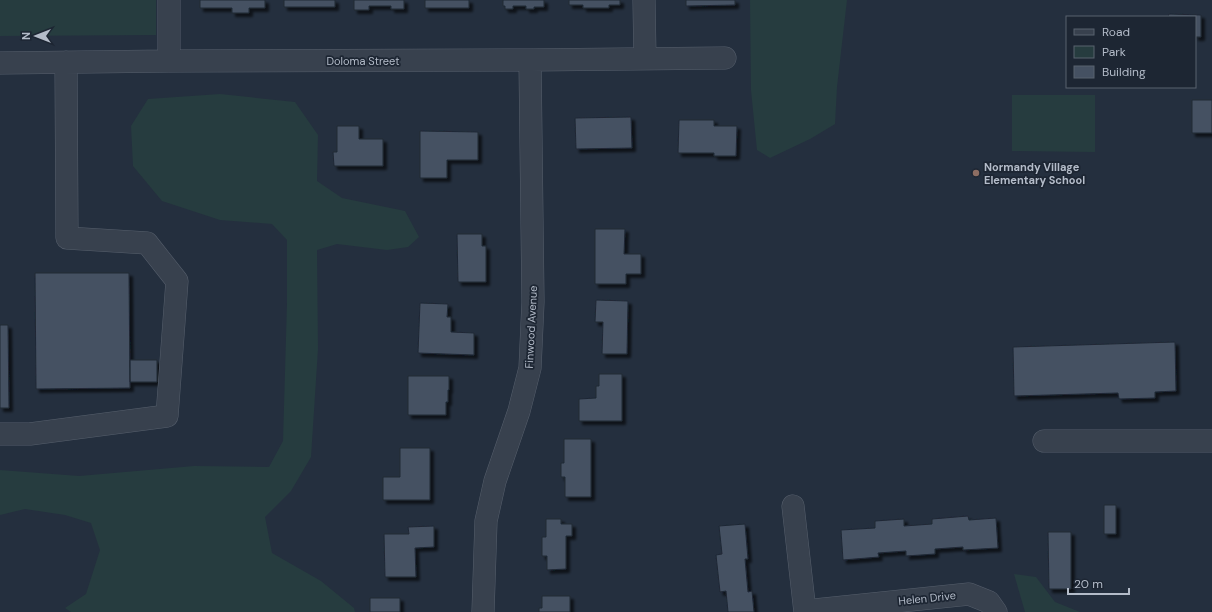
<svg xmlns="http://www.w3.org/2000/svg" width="1212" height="612" font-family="'DM Sans',sans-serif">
<defs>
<filter id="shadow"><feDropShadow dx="3.5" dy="3.5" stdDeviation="1" flood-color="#0009"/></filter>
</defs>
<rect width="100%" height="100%" fill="#242f3e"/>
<path fill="#263c3f" d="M 0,0 L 156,0 L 156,35 L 0,36 Z
M 750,0 L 847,0 L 837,87 L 835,124 L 810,139 L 770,158 L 757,150 L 751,90 Z
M 220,94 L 295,102 L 318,135 L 317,181 L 342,198 L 405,211 L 419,237 L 408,247 L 387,250 L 337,244 L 317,250 L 318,349 L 311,457 L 291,491 L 265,517 L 272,553 L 321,581 L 354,608 L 355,612 L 71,612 L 65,608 L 86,594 L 100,550 L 91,523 L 65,515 L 25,509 L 0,515 L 0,470 L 79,476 L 194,466 L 269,467 L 283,441 L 287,303 L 287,240 L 272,224 L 220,220 L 162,201 L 133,166 L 131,126 L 148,99 Z
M 1012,95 L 1095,95 L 1095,152 L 1012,151 Z
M 1014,574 L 1036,577 L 1055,602 L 1080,612 L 1025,612 Z"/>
<path fill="#455162" stroke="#1f2835" filter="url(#shadow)" d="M 200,0 L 265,0 L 265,8 L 249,8 L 249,13 L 232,13 L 232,8 L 200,8 Z
M 284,0 L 335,0 L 335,7 L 284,7 Z
M 354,0 L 404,0 L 404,9 L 391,9 L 391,6 L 369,6 L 369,10 L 354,10 Z
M 425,0 L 469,0 L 469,8 L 425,8 Z
M 503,0 L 544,0 L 544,7 L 534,7 L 534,9 L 526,9 L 526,6 L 513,6 L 513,9 L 505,9 L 505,6 L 503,6 Z
M 569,0 L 620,0 L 620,5 L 609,5 L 609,8 L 583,8 L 583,5 L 569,5 Z
M 686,0 L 735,0 L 735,5 L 686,6 Z
M 1169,14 L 1201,15 L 1201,37 L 1195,37 L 1195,17 L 1168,17 Z
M 1192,100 L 1212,100 L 1212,133 L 1192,133 Z
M 631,117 L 632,148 L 576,149 L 575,118 Z
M 679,120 L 714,120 L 714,126 L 737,126 L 736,156 L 714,156 L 714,153 L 678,153 Z
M 337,126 L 359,126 L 359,139 L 383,139 L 383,166 L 334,166 L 333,152 L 337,152 Z
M 420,131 L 478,132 L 478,160 L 447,160 L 447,178 L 420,178 Z
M 595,229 L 625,229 L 624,254 L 641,254 L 641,274 L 626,274 L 626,284 L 595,284 Z
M 457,234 L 482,234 L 482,246 L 486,246 L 486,282 L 458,282 Z
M 35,273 L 129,273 L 130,388 L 36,389 Z
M 596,300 L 628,301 L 627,354 L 602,354 L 603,322 L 595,322 Z
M 420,303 L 448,304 L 447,317 L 451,317 L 451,332 L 474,333 L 474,355 L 418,353 Z
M 0,325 L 8,325 L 9,408 L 0,408 Z
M 1175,342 L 1176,391 L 1155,392 L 1155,398 L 1119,399 L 1118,393 L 1014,396 L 1013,347 Z
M 130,360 L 157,360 L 157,382 L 130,382 Z
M 599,374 L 622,374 L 622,421 L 579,421 L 579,399 L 596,398 L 596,386 L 599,386 Z
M 408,376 L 449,376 L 449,390 L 448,390 L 448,402 L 446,402 L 446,415 L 408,415 Z
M 564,439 L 591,439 L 591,497 L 565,497 L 565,477 L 561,477 L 561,463 L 564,463 Z
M 400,448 L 430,448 L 430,500 L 383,500 L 383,477 L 400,477 Z
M 1104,505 L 1116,505 L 1116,534 L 1104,534 Z
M 968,516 L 969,520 L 996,518 L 998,548 L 963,550 L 963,547 L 935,549 L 935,554 L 906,556 L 906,551 L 878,553 L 879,557 L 843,560 L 841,530 L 875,528 L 875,521 L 904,519 L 904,526 L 932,524 L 932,519 Z
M 546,519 L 561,519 L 561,524 L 572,524 L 572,536 L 566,536 L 566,569 L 547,570 L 547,556 L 542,556 L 542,537 L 546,537 Z
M 745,524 L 748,559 L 745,559 L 748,592 L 752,591 L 754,612 L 728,612 L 726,591 L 720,592 L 716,555 L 722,554 L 719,526 Z
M 434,526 L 434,547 L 415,548 L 416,577 L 385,577 L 384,534 L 409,534 L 408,527 Z
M 1048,532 L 1071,532 L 1071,589 L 1049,589 Z
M 542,596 L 570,596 L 570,612 L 539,612 L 539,608 L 542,608 Z
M 370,598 L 400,598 L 400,612 L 370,612 Z"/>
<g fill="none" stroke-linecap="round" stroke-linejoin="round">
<g stroke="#565f6c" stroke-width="23">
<path id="minor" d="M 169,0 L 169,61
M 644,0 L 645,59
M 0,63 L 169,61 L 530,60 L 725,58
M 0,434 L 30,434 L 167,416 L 177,281 L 147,243 L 67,238 L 66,62
M 1044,441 L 1212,441
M 793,506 L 805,612
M 805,611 L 969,594 L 989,602 L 996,612
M 483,612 L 486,521 L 495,481 L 519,411 L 530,368 L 533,302 L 530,60"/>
</g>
<use href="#minor" stroke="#38414e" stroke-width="22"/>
</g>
<circle fill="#8d6e63" stroke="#1d2633" stroke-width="1.5" cx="976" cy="173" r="4"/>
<g text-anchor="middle" stroke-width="3.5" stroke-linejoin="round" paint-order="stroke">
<g font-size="11" fill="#b4bcc9" stroke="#1d2633">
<text x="363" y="65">Doloma Street</text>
<text transform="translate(531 327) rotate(-87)" y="4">Finwood Avenue</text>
<text transform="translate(927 598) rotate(-6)" y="4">Helen Drive</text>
</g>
<g font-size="11" font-weight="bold" fill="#b4bcc9" stroke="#1d2633" text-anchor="start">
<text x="984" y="171">Normandy Village<tspan x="984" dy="13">Elementary School</tspan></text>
</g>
</g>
<rect x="1066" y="16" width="130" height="72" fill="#1d2633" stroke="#59626f"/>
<rect x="1074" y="29" width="20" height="6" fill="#38414e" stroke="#59626f"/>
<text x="1102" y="36" font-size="12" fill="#b4bcc9">Road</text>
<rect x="1074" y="46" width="20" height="12" fill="#263c3f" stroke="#59626f"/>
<text x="1102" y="56" font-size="12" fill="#b4bcc9">Park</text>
<rect x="1074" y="66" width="20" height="12" fill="#455162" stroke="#59626f"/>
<text x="1102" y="76" font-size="12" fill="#b4bcc9">Building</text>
<g transform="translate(36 36) rotate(270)" stroke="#1d2633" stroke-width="3" paint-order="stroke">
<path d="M0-3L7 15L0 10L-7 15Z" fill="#b4bcc9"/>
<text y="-6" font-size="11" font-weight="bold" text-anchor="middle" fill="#b4bcc9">N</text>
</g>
<path d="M1068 588v6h61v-6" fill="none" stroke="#b4bcc9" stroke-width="2"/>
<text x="1074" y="588" font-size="12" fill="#b4bcc9" stroke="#1d2633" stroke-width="3" paint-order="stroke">20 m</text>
</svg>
